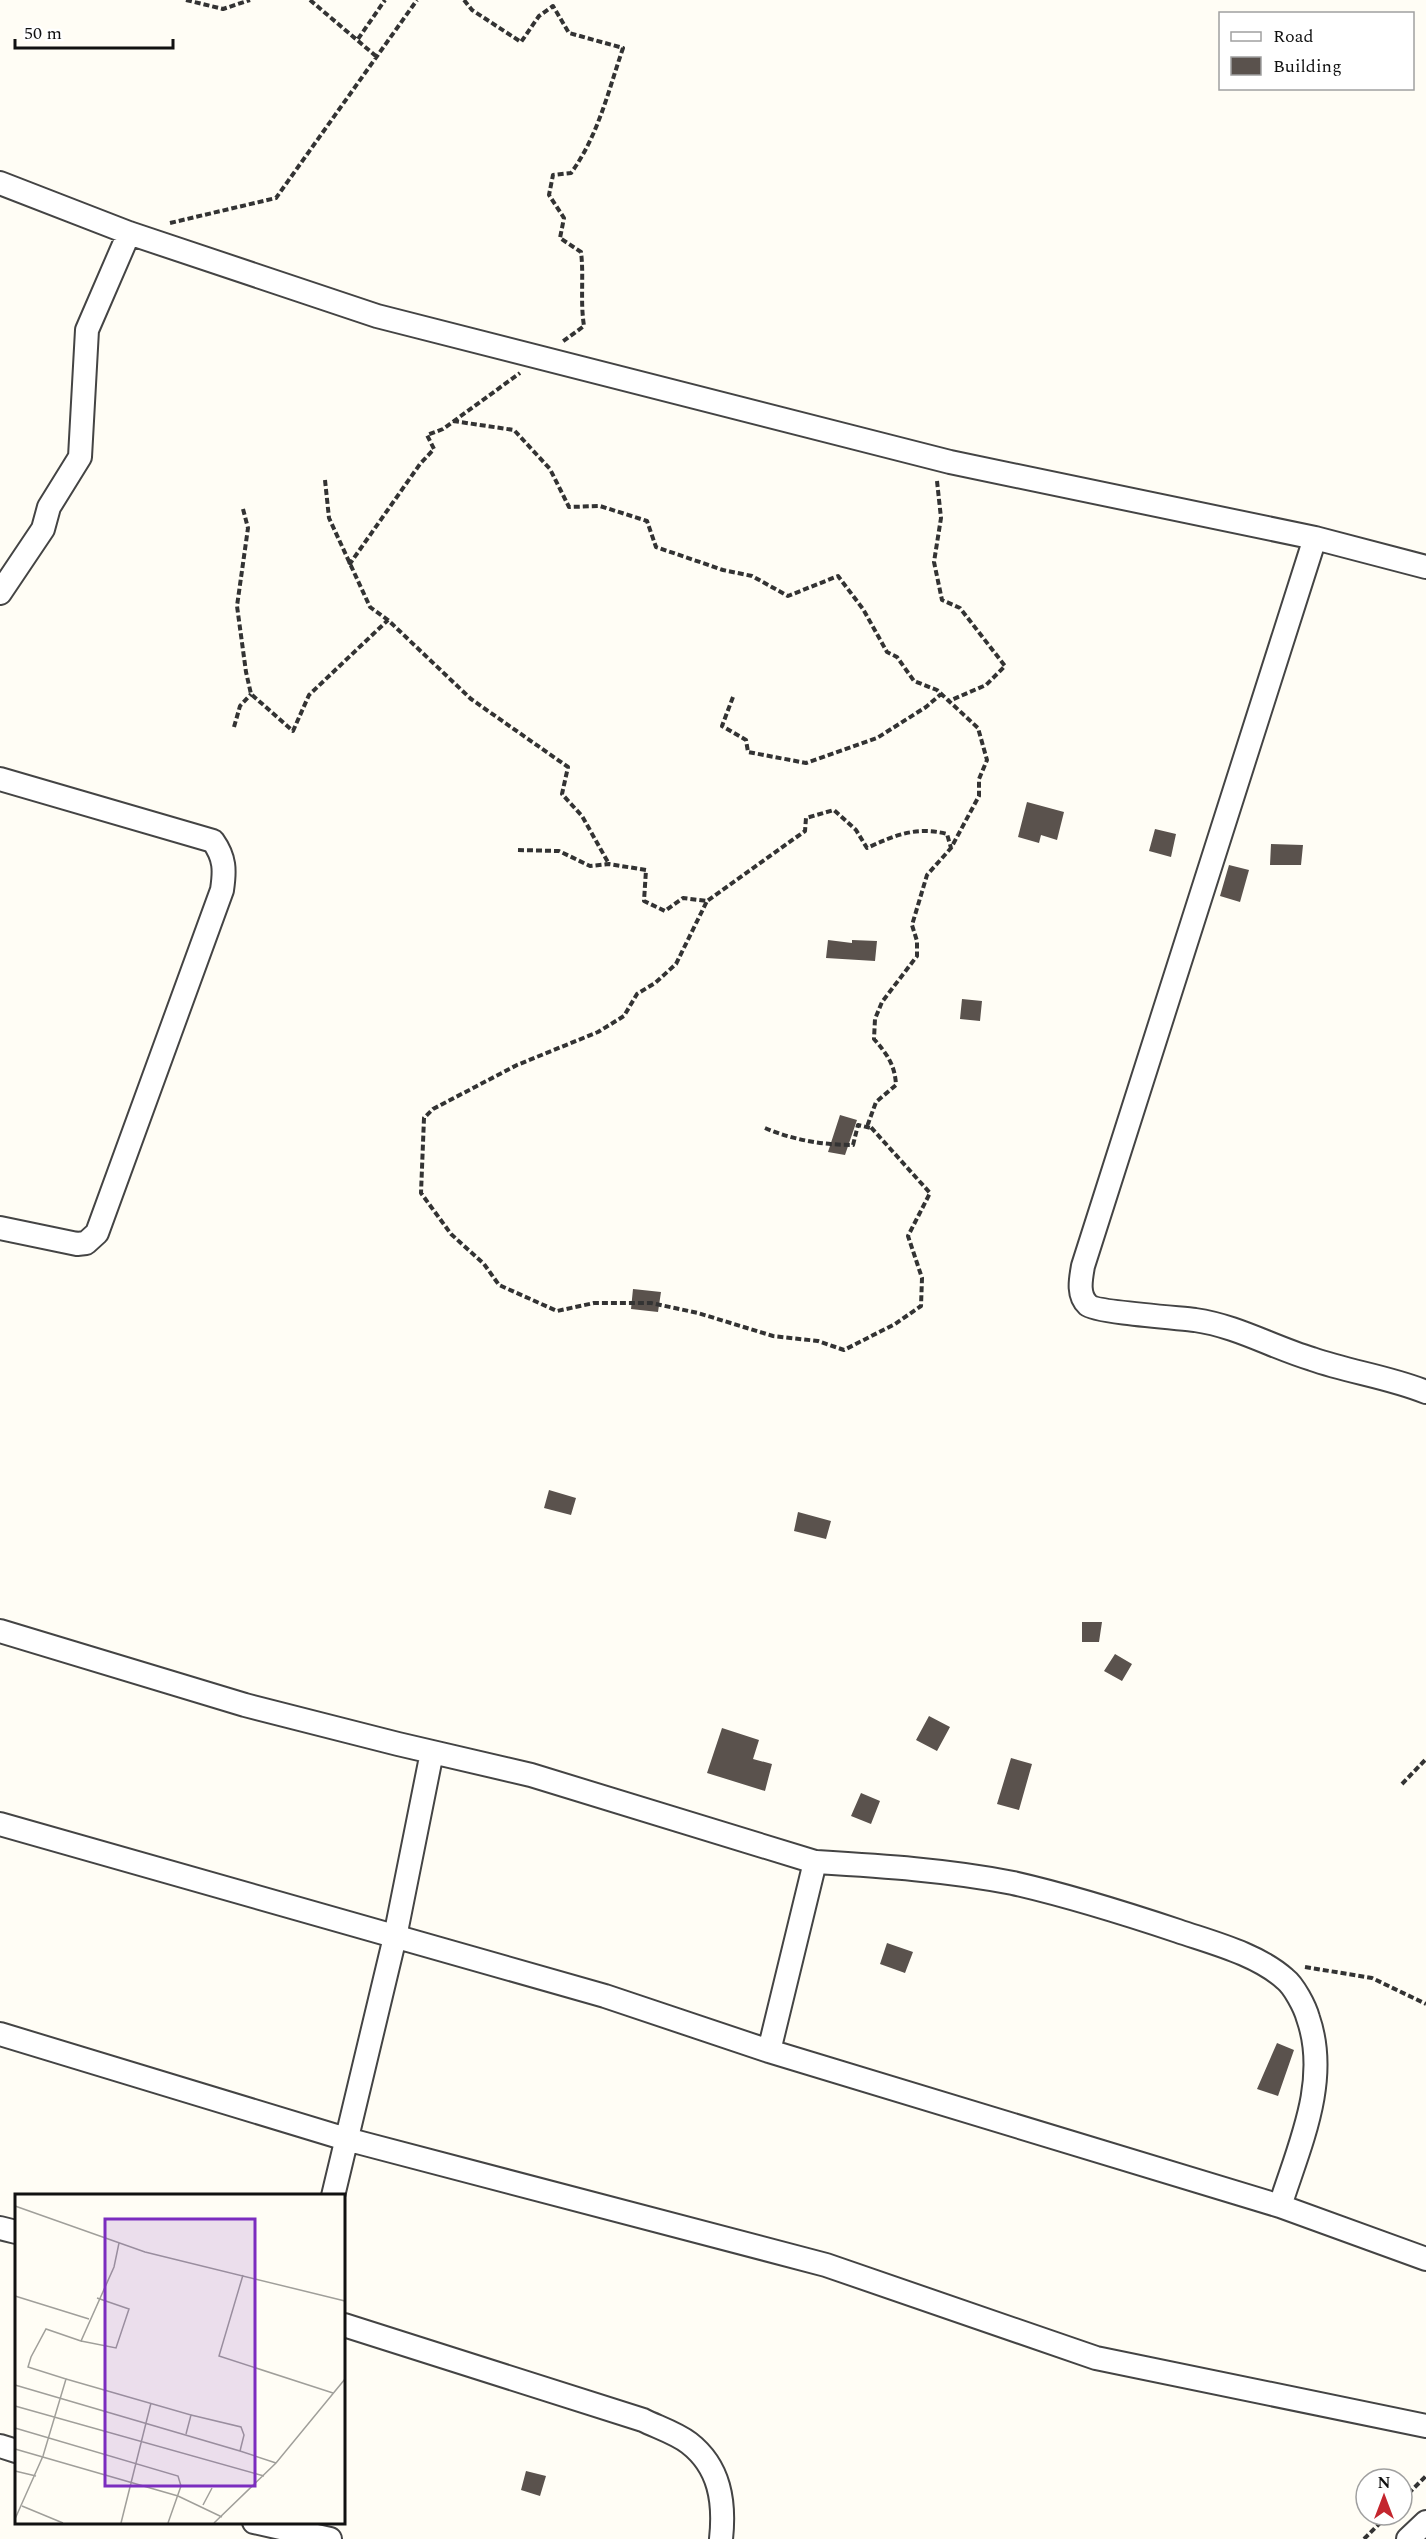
<svg xmlns="http://www.w3.org/2000/svg" width="1426" height="2539" font-family="Spectral,serif">
<rect width="100%" height="100%" fill="#fffdf5"/>
<path fill="#5a524d" d="M 1027,802 L 1064,812 L 1057,840 L 1041,835 L 1039,843 L 1018,837 Z
M 1155,829 L 1176,834 L 1171,857 L 1149,851 Z
M 1271,844 L 1303,845 L 1301,865 L 1270,865 Z
M 1229,865 L 1249,870 L 1240,902 L 1220,896 Z
M 828,940 L 852,943 L 852,940 L 877,941 L 875,961 L 826,958 Z
M 962,999 L 982,1001 L 980,1021 L 960,1019 Z
M 840,1115 L 857,1120 L 845,1155 L 828,1152 Z
M 633,1289 L 661,1292 L 658,1312 L 631,1309 Z
M 549,1490 L 576,1498 L 571,1515 L 544,1508 Z
M 798,1512 L 831,1521 L 826,1539 L 794,1531 Z
M 1082,1622 L 1102,1622 L 1099,1642 L 1082,1642 Z
M 1115,1654 L 1132,1664 L 1122,1681 L 1104,1671 Z
M 929,1716 L 950,1727 L 937,1751 L 916,1740 Z
M 722,1728 L 759,1740 L 753,1759 L 772,1764 L 765,1791 L 707,1773 Z
M 1011,1758 L 1032,1764 L 1019,1810 L 997,1804 Z
M 861,1793 L 880,1801 L 871,1824 L 851,1816 Z
M 887,1943 L 913,1952 L 905,1973 L 880,1964 Z
M 1277,2043 L 1294,2050 L 1278,2096 L 1257,2089 Z
M 526,2471 L 546,2476 L 540,2496 L 521,2490 Z"/>
<g fill="none" stroke-linecap="round" stroke-linejoin="round">
<g stroke="#444" stroke-width="26">
<path id="minor" d="M 0,183 L 129,233 L 377,316 L 950,462 L 1315,538 L 1426,567
M 1315,538 L 1083,1266 C 1081,1278 1077,1295 1088,1305 C 1096,1312 1178,1318 1195,1320 C 1237,1326 1272,1347 1312,1359 C 1349,1372 1389,1377 1426,1392
M 0,593 L 43,529 L 49,507 L 80,457 L 87,330 L 129,233
M 0,779 L 213,841 C 225,858 225,870 222,890 L 97,1233 L 86,1243 L 77,1244 L 0,1228
M 0,1631 L 245,1705 L 398,1744 L 531,1775 L 815,1862 L 769,2051
M 0,1824 L 605,1996 L 769,2051 L 1280,2206 C 1299,2146 1330,2081 1308,2018 C 1305,2007 1294,1986 1285,1979 C 1257,1954 1213,1943 1178,1931 C 1124,1913 1070,1896 1013,1883 C 948,1870 881,1866 815,1862
M 0,2034 L 346,2139 L 826,2265 L 1096,2358 L 1426,2426
M 333,2196 L 395,1937 L 432,1752
M 1280,2206 L 1426,2259
M 0,2228 L 16,2232
M 344,2325 L 643,2420 C 657,2427 676,2433 689,2443 C 720,2467 725,2502 721,2539
M 0,2446 L 16,2451
M 254,2522 L 330,2539
M 1408,2539 L 1426,2522"/>
</g>
<path stroke="#333" stroke-width="4" stroke-dasharray="6 3" stroke-linecap="butt" d="M 186,0 L 223,9 L 250,0
M 310,0 L 377,57
M 464,0 L 472,10 L 521,42 L 539,16 L 553,6 L 569,33 L 623,48 C 608,92 598,136 571,173 L 553,175 L 549,195 L 564,218 L 560,238 L 581,252 C 584,276 580,301 584,326 L 562,342
M 358,39 L 385,0
M 170,223 L 276,198 L 417,0
M 453,421 L 514,430 L 550,469 L 569,507 L 600,506 L 647,521 L 656,547 L 723,570 L 752,576 L 788,596 L 838,576 L 863,609 L 887,652 L 897,657 L 914,681 L 937,690 L 978,728 L 987,760 L 979,779 L 979,796 L 951,848 L 927,875 L 912,925 L 917,941 L 917,956 L 882,1002 L 875,1019 L 874,1039 C 887,1054 895,1065 896,1085 L 876,1102 L 868,1124 L 930,1193 L 908,1236 L 922,1278 L 921,1306 L 895,1324 L 844,1350 L 818,1341 L 773,1336 L 698,1313 L 651,1303 L 594,1303 L 557,1311 L 499,1285 L 484,1264 L 451,1234 L 421,1193 L 424,1118 L 433,1109 L 517,1065 L 598,1032 L 624,1016 L 637,994 L 655,983 L 676,964 L 707,901
M 325,480 L 329,518 L 370,607 L 388,620 L 471,699 L 568,767 L 562,794 L 582,816 L 609,864
M 937,481 L 941,518 L 934,562 L 942,600 L 960,608 L 1005,666 L 986,685 L 949,701
M 243,509 L 248,528 L 237,606 L 246,672 L 251,694 L 293,731 L 309,695 L 388,620
M 349,565 L 420,464 L 434,449 L 427,435 L 443,429 L 520,373
M 733,697 L 722,726 L 746,740 L 748,752 L 806,763 L 877,738 L 926,707 L 941,694
M 234,727 L 240,706 L 251,694
M 518,850 L 559,851 L 590,866 L 609,864 L 646,870 L 644,901 L 665,911 L 683,898 L 707,901 L 805,831 L 806,818 L 834,810 L 856,830 L 867,848 C 895,835 917,826 947,834 L 951,848
M 765,1128 C 793,1140 823,1145 853,1145 L 858,1125 L 871,1128
M 1402,1784 L 1426,1759
M 1305,1967 L 1372,1978 L 1426,2004
M 1402,2500 L 1426,2476
M 1364,2539 L 1388,2515"/>
<use href="#minor" stroke="#fff" stroke-width="22"/>
</g>
<g transform="translate(15 2194)">
<rect width="330" height="330" fill="#fffdf5"/>
<path fill="none" stroke="#a09f9a" stroke-width="1.5" d="M 0,12 L 130,58 L 330,107M 228,81 L 204,162 L 318,199M 0,102 L 74,125M 66,147 L 101,154 L 114,115 L 82,104M 51,185 L 176,221 L 171,240M 0,191 L 225,257 L 229,241 L 226,233 L 176,221M 0,212 L 249,282M 0,234 L 163,282 L 166,292 L 153,329M 0,255 L 163,302 L 207,323M 225,257 L 261,269M 0,277 L 21,282M 188,311 L 197,294M 7,312 L 48,329M 0,325 L 28,262 L 51,185 L 13,173 L 16,163 L 31,135 L 66,147 L 99,73 L 104,49M 106,329 L 136,209M 199,329 L 261,269 L 330,185"/>
<path fill="#7b2cbf" fill-opacity="0.15" stroke="#7b2cbf" stroke-width="3" d="M 90,25 L 240,25 L 240,292 L 90,292 Z"/>
<rect width="330" height="330" fill="none" stroke="#111" stroke-width="3"/>
</g>
<rect x="1219" y="12" width="195" height="78" fill="#ffffff" stroke="#a0a0a0" stroke-width="1.5"/>
<rect x="1231" y="32" width="30" height="9" fill="#ffffff" stroke="#a0a0a0" stroke-width="1.5"/>
<text x="1273" y="42" font-size="18" fill="#111111">Road</text>
<rect x="1231" y="57" width="30" height="18" fill="#5a524d" stroke="#a0a0a0" stroke-width="1.5"/>
<text x="1273" y="72" font-size="18" fill="#111111">Building</text>
<g transform="translate(1384 2497)"><circle r="28" fill="#ffffff" stroke="#a0a0a0" stroke-width="1.5"/>
<path d="M0-4.5L10 22L0 15L-10 22Z" fill="#c4262e"/>
<text y="-9" font-size="16" font-weight="bold" text-anchor="middle" fill="#111111">N</text>
</g>
<path d="M15 39v9h158v-9" fill="none" stroke="#111111" stroke-width="3"/>
<text x="24" y="39" font-size="18" fill="#111111" stroke="#ffffff" stroke-width="4.5" paint-order="stroke">50 m</text>
</svg>
